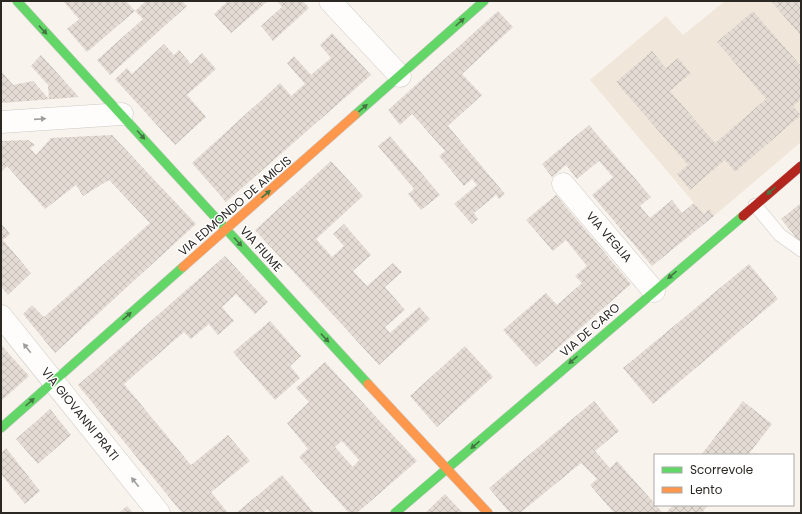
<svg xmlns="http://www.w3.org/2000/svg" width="802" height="514" font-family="Poppins,sans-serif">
<defs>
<pattern id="building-cross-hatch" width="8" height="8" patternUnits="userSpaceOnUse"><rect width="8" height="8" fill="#e4dcd4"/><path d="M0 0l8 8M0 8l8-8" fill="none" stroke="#c4bdb6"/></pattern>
</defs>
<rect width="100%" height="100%" fill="#f8f3ed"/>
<path fill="#f1e6da" d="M 725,1 L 801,1 L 801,142 L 714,216 L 709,210 L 704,214 L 694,203 L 590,80 L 666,16 L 683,35 Z"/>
<path fill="url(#building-cross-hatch)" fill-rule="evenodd" d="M 63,1 L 126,1 L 135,11 L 87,52 L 67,29 L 79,19 Z
M 146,1 L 182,1 L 187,6 L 110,75 L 97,60 L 143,19 L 135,11 Z
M 228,1 L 268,1 L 231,33 L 214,14 Z
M 277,1 L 303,1 L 309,8 L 273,41 L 261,26 L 282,7 Z
M 771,1 L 801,1 L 801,36 Z
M 498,11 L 513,27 L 462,74 L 482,95 L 448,126 L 505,194 L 499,199 L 496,195 L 474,213 L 478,219 L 472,224 L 454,204 L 477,185 L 472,179 L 464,186 L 439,156 L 445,151 L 412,114 L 400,125 L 388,110 Z
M 753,11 L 801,66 L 801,99 L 793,106 L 801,115 L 735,172 L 725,160 L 690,190 L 677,174 L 688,165 L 616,82 L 652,51 L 666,68 L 678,58 L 691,73 L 670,91 L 715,143 L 766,99 L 717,42 Z
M 332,33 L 371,75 L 226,202 L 192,163 L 280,83 L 291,96 L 305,84 L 287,63 L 294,56 L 311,75 L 331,58 L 320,45 Z
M 164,44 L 174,55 L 179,50 L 191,64 L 202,53 L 216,69 L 187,95 L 206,117 L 175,145 L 115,79 L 127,68 L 132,74 Z
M 41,55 L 79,97 L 1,103 L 1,71 L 13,85 L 33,81 L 49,99 L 48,85 L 31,66 Z
M 589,125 L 651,197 L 640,206 L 650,218 L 672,200 L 682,213 L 694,203 L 704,214 L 709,209 L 714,216 L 652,266 L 592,195 L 613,177 L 599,161 L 577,179 L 566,165 L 552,177 L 542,164 Z
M 112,135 L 196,224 L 55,353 L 23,314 L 32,305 L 44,317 L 150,223 L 109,180 L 83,196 L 76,185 L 45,209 L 7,166 L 1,172 L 1,141 L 28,140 L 35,145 L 30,148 L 36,155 L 51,138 Z
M 390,136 L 440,195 L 421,210 L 408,194 L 414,189 L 378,146 Z
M 331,161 L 363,196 L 316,239 L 332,257 L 344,246 L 333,234 L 344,224 L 371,255 L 353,271 L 367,286 L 393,263 L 402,272 L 385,287 L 405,310 L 385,327 L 390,333 L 419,307 L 430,319 L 379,365 L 255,230 Z
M 556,195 L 631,284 L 536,367 L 503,330 L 546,293 L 557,305 L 582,283 L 575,276 L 587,266 L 566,240 L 553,251 L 526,220 Z
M 801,203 L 801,240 L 798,240 L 781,219 Z
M 1,223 L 10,234 L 3,240 L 31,273 L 8,295 L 1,287 Z
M 225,256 L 268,302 L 255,314 L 236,294 L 222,307 L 234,321 L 218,335 L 209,324 L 191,339 L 184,332 L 124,384 L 191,465 L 228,435 L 250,461 L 211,492 L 228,513 L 182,513 L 78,385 Z
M 749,264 L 778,299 L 653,404 L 623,368 Z
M 270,321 L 301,356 L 290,366 L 300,378 L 275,400 L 233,352 Z
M 1,345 L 29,376 L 1,401 Z
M 465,346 L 493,377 L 437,427 L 410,396 Z
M 325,362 L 417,461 L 357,513 L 349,513 L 299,457 L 308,449 L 287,423 L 309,402 L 296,388 ZM 342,441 L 359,460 L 353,467 L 335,447 Z
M 594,401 L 619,431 L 595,451 L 610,468 L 617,461 L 663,513 L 614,513 L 590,485 L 597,479 L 581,463 L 520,513 L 510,513 L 489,488 Z
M 743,401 L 772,424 L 748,455 L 701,455 Z
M 50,409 L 71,435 L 38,464 L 16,439 Z
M 6,448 L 40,491 L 25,504 L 1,474 L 1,453 Z
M 282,475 L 314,513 L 270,513 L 267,509 L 263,513 L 236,513 Z
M 445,494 L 463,513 L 425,513 Z
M 673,505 L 708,505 L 702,513 L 695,513 L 692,511 L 690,513 L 666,513 Z
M 127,506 L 133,513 L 119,513 Z"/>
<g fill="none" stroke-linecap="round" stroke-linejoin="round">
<g stroke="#cdc9c4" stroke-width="14">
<path id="lane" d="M 755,205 L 780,235 L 801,250"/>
</g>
<g stroke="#cdc9c4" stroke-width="23">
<path id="street" d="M 330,1 L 400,76
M 1,122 L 122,114
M 563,184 L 654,291
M 1,316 L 159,513"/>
</g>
<g stroke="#cdc9c4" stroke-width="10">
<path id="fast" d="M 17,1 L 368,384
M 355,115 L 484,1
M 1,428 L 183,267
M 395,513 L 743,216"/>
</g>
<g stroke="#cdc9c4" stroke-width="10">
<path id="slow" d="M 183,267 L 355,115
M 368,384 L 488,513"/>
</g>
<g stroke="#cdc9c4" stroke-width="10">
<path id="jam" d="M 743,216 L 801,166"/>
</g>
<use href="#lane" stroke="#fefdfc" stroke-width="13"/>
<use href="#street" stroke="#fefdfc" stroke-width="22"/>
<use href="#fast" stroke="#63d668" stroke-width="9"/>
<use href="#slow" stroke="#ff974d" stroke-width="9"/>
<use href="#jam" stroke="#b3261e" stroke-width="9"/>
</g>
<defs><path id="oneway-solid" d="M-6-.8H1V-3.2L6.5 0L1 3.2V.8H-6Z"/></defs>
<g fill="#447643">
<use href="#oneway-solid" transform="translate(460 22) rotate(-42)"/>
<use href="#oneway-solid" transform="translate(43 30) rotate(47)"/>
<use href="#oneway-solid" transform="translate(363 108) rotate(-41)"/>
<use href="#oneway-solid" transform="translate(141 135) rotate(48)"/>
<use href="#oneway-solid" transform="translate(771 191) rotate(140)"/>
<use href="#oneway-solid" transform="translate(266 194) rotate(-41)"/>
<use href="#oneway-solid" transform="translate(238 242) rotate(48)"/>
<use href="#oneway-solid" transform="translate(672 275) rotate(140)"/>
<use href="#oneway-solid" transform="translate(127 316) rotate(-41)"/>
<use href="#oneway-solid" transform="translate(325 338) rotate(47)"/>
<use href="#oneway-solid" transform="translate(573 360) rotate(139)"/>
<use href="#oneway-solid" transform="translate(30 402) rotate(-42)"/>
<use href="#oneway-solid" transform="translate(475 445) rotate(139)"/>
</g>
<g fill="#9f9d9b">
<use href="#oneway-solid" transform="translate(40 119) rotate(-4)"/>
<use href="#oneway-solid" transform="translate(27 348) rotate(-129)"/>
<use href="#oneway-solid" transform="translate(135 482) rotate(-128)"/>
</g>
<g text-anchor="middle" stroke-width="3" stroke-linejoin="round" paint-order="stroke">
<g font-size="12" fill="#2b2824" stroke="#fff">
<text transform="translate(235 206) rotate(-41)" y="4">VIA EDMONDO DE AMICIS</text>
<text transform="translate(609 237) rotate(49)" y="4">VIA VEGLIA</text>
<text transform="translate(261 249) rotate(48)" y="4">VIA FIUME</text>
<text transform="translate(590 330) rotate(-41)" y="4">VIA DE CARO</text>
<text transform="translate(80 414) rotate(51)" y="4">VIA GIOVANNI PRATI</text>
</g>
</g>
<rect width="802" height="514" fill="none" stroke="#2b2824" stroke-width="4"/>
<rect x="654" y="454" width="140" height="52" fill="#ffffff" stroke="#aaa9a7"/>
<rect x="662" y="467" width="20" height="6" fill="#63d668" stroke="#aaa9a7"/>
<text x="690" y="474" font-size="12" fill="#2b2824">Scorrevole</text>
<rect x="662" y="487" width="20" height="6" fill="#ff974d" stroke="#aaa9a7"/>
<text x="690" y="494" font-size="12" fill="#2b2824">Lento</text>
</svg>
